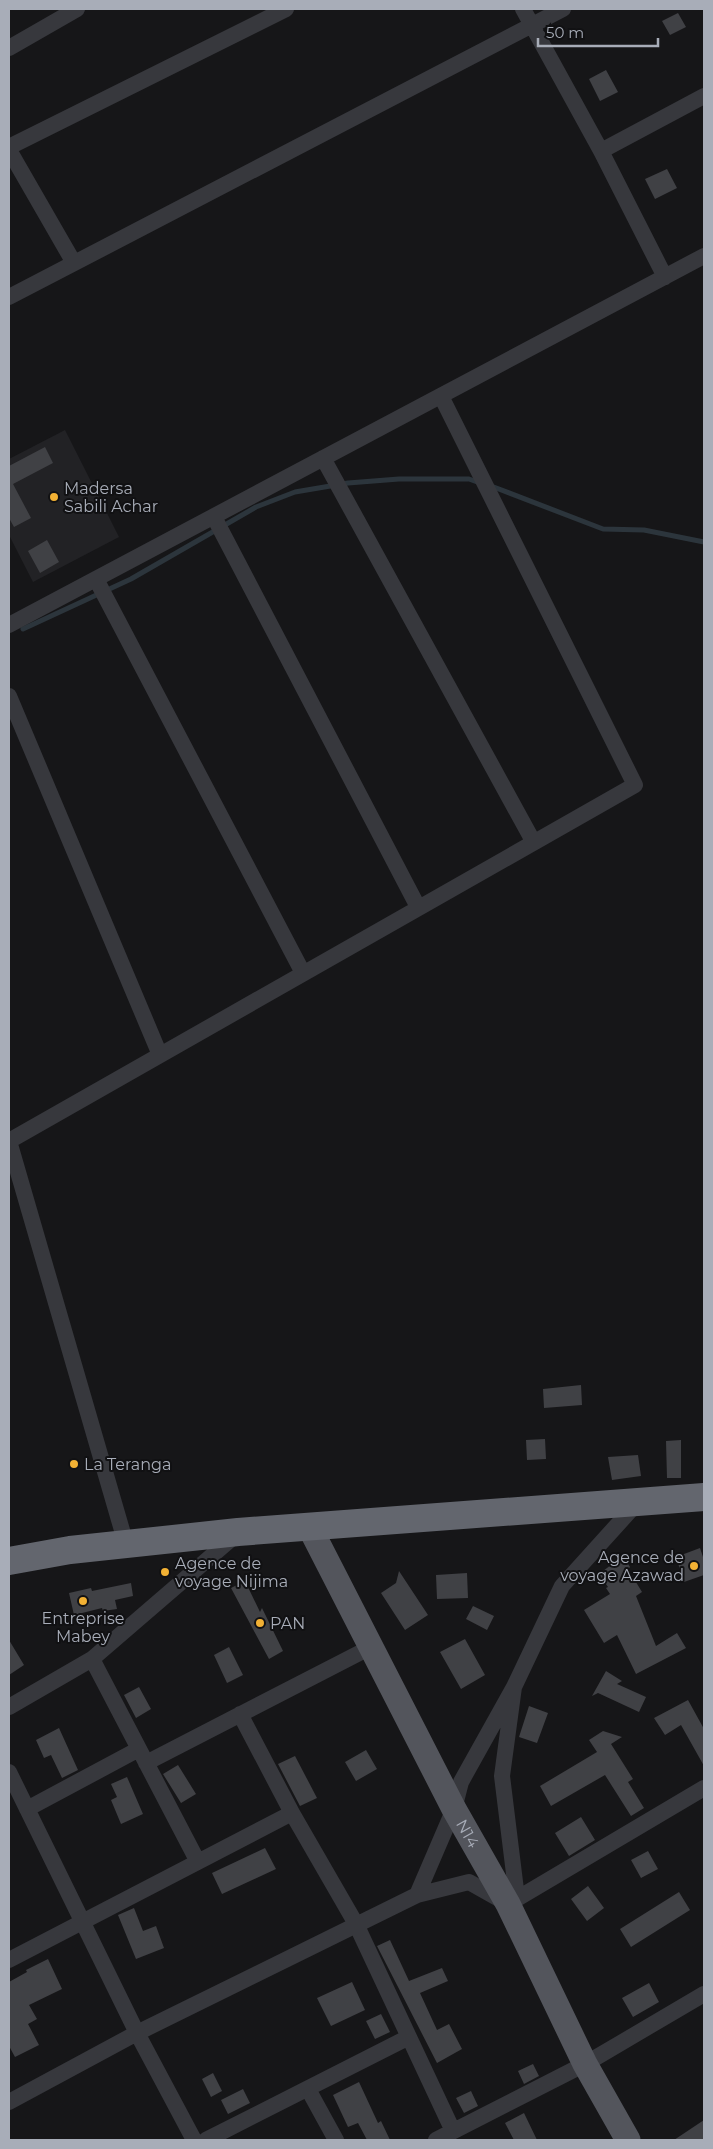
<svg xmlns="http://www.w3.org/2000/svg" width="713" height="2149" font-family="Montserrat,sans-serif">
<rect width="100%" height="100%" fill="#161618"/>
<path fill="#222225" d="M 65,430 L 119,537 L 33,582 L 9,535 L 9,459 Z"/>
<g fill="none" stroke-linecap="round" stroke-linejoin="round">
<path stroke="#2c353c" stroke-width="5" d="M 491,486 L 603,529 L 644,530 L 704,542
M 23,629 L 131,579 L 256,507 L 295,492 L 348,483 L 399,479 L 469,479 L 480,483"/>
</g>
<path fill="#404145" d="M 678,13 L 686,27 L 670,35 L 662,21 Z
M 606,70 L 618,92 L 600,101 L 589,79 Z
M 667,169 L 677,188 L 655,199 L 645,179 Z
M 45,447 L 53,463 L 13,484 L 31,518 L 14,527 L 9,518 L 9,466 Z
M 47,540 L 59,562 L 40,573 L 28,551 Z
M 581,1385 L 582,1405 L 544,1408 L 543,1389 Z
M 545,1439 L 546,1459 L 527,1460 L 526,1440 Z
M 681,1440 L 681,1478 L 667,1478 L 666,1441 Z
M 638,1455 L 641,1476 L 612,1480 L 608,1457 Z
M 700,1548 L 704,1560 L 704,1575 L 684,1582 L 676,1557 Z
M 623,1556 L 630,1567 L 628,1569 L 642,1592 L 636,1596 L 656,1646 L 677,1633 L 686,1648 L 636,1674 L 617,1635 L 604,1643 L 584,1610 L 610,1594 L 606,1588 L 608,1587 L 599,1574 Z
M 399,1571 L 428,1615 L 405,1630 L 381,1593 L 396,1583 Z
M 467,1573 L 468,1598 L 437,1599 L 436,1575 Z
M 245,1581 L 260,1612 L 262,1608 L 283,1651 L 269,1659 L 231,1588 Z
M 131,1583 L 133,1596 L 115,1600 L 117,1609 L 103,1611 L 102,1608 L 74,1615 L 69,1593 L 91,1588 L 92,1591 Z
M 473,1606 L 494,1616 L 487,1630 L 466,1619 Z
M 465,1639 L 485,1675 L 461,1689 L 440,1652 Z
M 9,1640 L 24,1665 L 9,1675 Z
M 229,1647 L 243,1675 L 227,1683 L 214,1655 Z
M 606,1671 L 622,1681 L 617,1684 L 646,1697 L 639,1712 L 598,1693 L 592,1696 Z
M 139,1687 L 151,1709 L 136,1718 L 124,1695 Z
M 688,1700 L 704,1729 L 704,1766 L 681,1725 L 665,1735 L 654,1718 Z
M 529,1706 L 548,1713 L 537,1743 L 519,1737 Z
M 59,1728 L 78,1770 L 62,1778 L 51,1755 L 44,1758 L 36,1740 Z
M 603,1731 L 622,1737 L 611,1744 L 633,1779 L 628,1782 L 644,1808 L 631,1816 L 605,1775 L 551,1806 L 540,1786 L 597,1752 L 589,1740 Z
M 366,1750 L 377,1769 L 356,1781 L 345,1762 Z
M 295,1756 L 317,1798 L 300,1806 L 278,1764 Z
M 178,1765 L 196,1794 L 181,1803 L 163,1774 Z
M 127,1777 L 143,1814 L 121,1824 L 111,1800 L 117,1797 L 111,1784 Z
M 581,1817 L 595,1840 L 569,1856 L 555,1833 Z
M 265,1848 L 276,1869 L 222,1894 L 212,1873 Z
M 648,1851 L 658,1869 L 641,1878 L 631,1860 Z
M 588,1886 L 604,1908 L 587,1921 L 571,1899 Z
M 679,1892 L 690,1910 L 631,1947 L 620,1929 Z
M 134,1908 L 143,1931 L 156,1926 L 164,1948 L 136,1959 L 118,1915 Z
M 390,1940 L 409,1981 L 442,1968 L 448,1981 L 420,1993 L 437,2030 L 449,2024 L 462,2049 L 437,2063 L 377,1946 Z
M 48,1959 L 62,1989 L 29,2005 L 37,2019 L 28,2024 L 39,2045 L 15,2057 L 9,2046 L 9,1982 L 27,1972 L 26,1970 Z
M 352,1982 L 365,2010 L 331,2026 L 317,1998 Z
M 649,1983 L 659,2002 L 633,2017 L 622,1998 Z
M 381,2014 L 390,2032 L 375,2039 L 366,2021 Z
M 533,2064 L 539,2076 L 524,2084 L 518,2071 Z
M 213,2073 L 222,2091 L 211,2097 L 202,2079 Z
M 359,2082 L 378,2123 L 381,2121 L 390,2140 L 367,2140 L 358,2123 L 348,2127 L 333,2095 Z
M 243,2089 L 250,2103 L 228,2114 L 221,2100 Z
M 471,2091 L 478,2106 L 464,2113 L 456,2098 Z
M 524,2113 L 537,2140 L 514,2140 L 505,2123 Z
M 704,2120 L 704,2140 L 674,2140 Z"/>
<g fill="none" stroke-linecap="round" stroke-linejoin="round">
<path stroke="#37383d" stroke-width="16" d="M 523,9 L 601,151 L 665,277
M 9,48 L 77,9
M 9,147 L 286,9
M 9,150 L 74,263
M 601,151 L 704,96
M 9,297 L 563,9
M 323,458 L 533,841
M 214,517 L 418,907
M 96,579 L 303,973
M 9,625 L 704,256
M 9,696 L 160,1055
M 9,1141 L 635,785 L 441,396
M 9,1141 L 126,1544
M 92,1659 L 198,1862
M 9,1707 L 92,1659 L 237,1534
M 240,1714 L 292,1813 L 356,1924 L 453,2131
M 146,1763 L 371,1647
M 9,1772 L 137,2033 L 194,2140
M 27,1809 L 139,1749
M 417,1895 L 469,1882 L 508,1904 L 704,1788
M 517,1898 L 502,1776 L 514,1687 L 562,1586 L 638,1502
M 9,1960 L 292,1813
M 308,2089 L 336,2140
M 9,2102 L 137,2033 L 417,1895 L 454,1809 L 461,1782 L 514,1687
M 206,2140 L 409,2037
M 436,2140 L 585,2064 L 704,1994"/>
<path stroke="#53555c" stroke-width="25" id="s1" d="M 309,1526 L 454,1809 L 508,1904 L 585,2064 L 628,2140"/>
<path stroke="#63666e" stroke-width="28" d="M 9,1561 L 70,1550 L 238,1532 L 704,1497"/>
</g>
<g fill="#f2b134" stroke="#111113" stroke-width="2">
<circle cx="54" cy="497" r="5"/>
<circle cx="74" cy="1464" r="5"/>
<circle cx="694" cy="1566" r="5"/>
<circle cx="165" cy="1572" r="5"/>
<circle cx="83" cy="1601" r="5"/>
<circle cx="260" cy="1623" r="5"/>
</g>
<g text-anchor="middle" stroke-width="4" stroke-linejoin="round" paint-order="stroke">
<g font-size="16" fill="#a8adb8" stroke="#111113" text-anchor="start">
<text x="64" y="494">Madersa<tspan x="64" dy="18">Sabili Achar</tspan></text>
<text x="84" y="1470">La Teranga</text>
<text x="684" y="1563" text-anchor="end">Agence de<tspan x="684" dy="18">voyage Azawad</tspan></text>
<text x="175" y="1569">Agence de<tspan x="175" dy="18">voyage Nijima</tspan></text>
<text x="83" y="1624" text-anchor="middle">Entreprise<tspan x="83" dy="18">Mabey</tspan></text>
<text x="270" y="1629">PAN</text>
</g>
<g font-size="16" fill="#a8adb8" stroke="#111113">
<text dy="6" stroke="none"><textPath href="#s1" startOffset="346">N14</textPath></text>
</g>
</g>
<rect width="713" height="2149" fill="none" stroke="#a8adb8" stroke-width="20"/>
<path d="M538 38v8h120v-8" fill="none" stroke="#a8adb8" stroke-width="2.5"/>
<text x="546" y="38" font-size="15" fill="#a8adb8" stroke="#111113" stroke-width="4" paint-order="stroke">50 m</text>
</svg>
